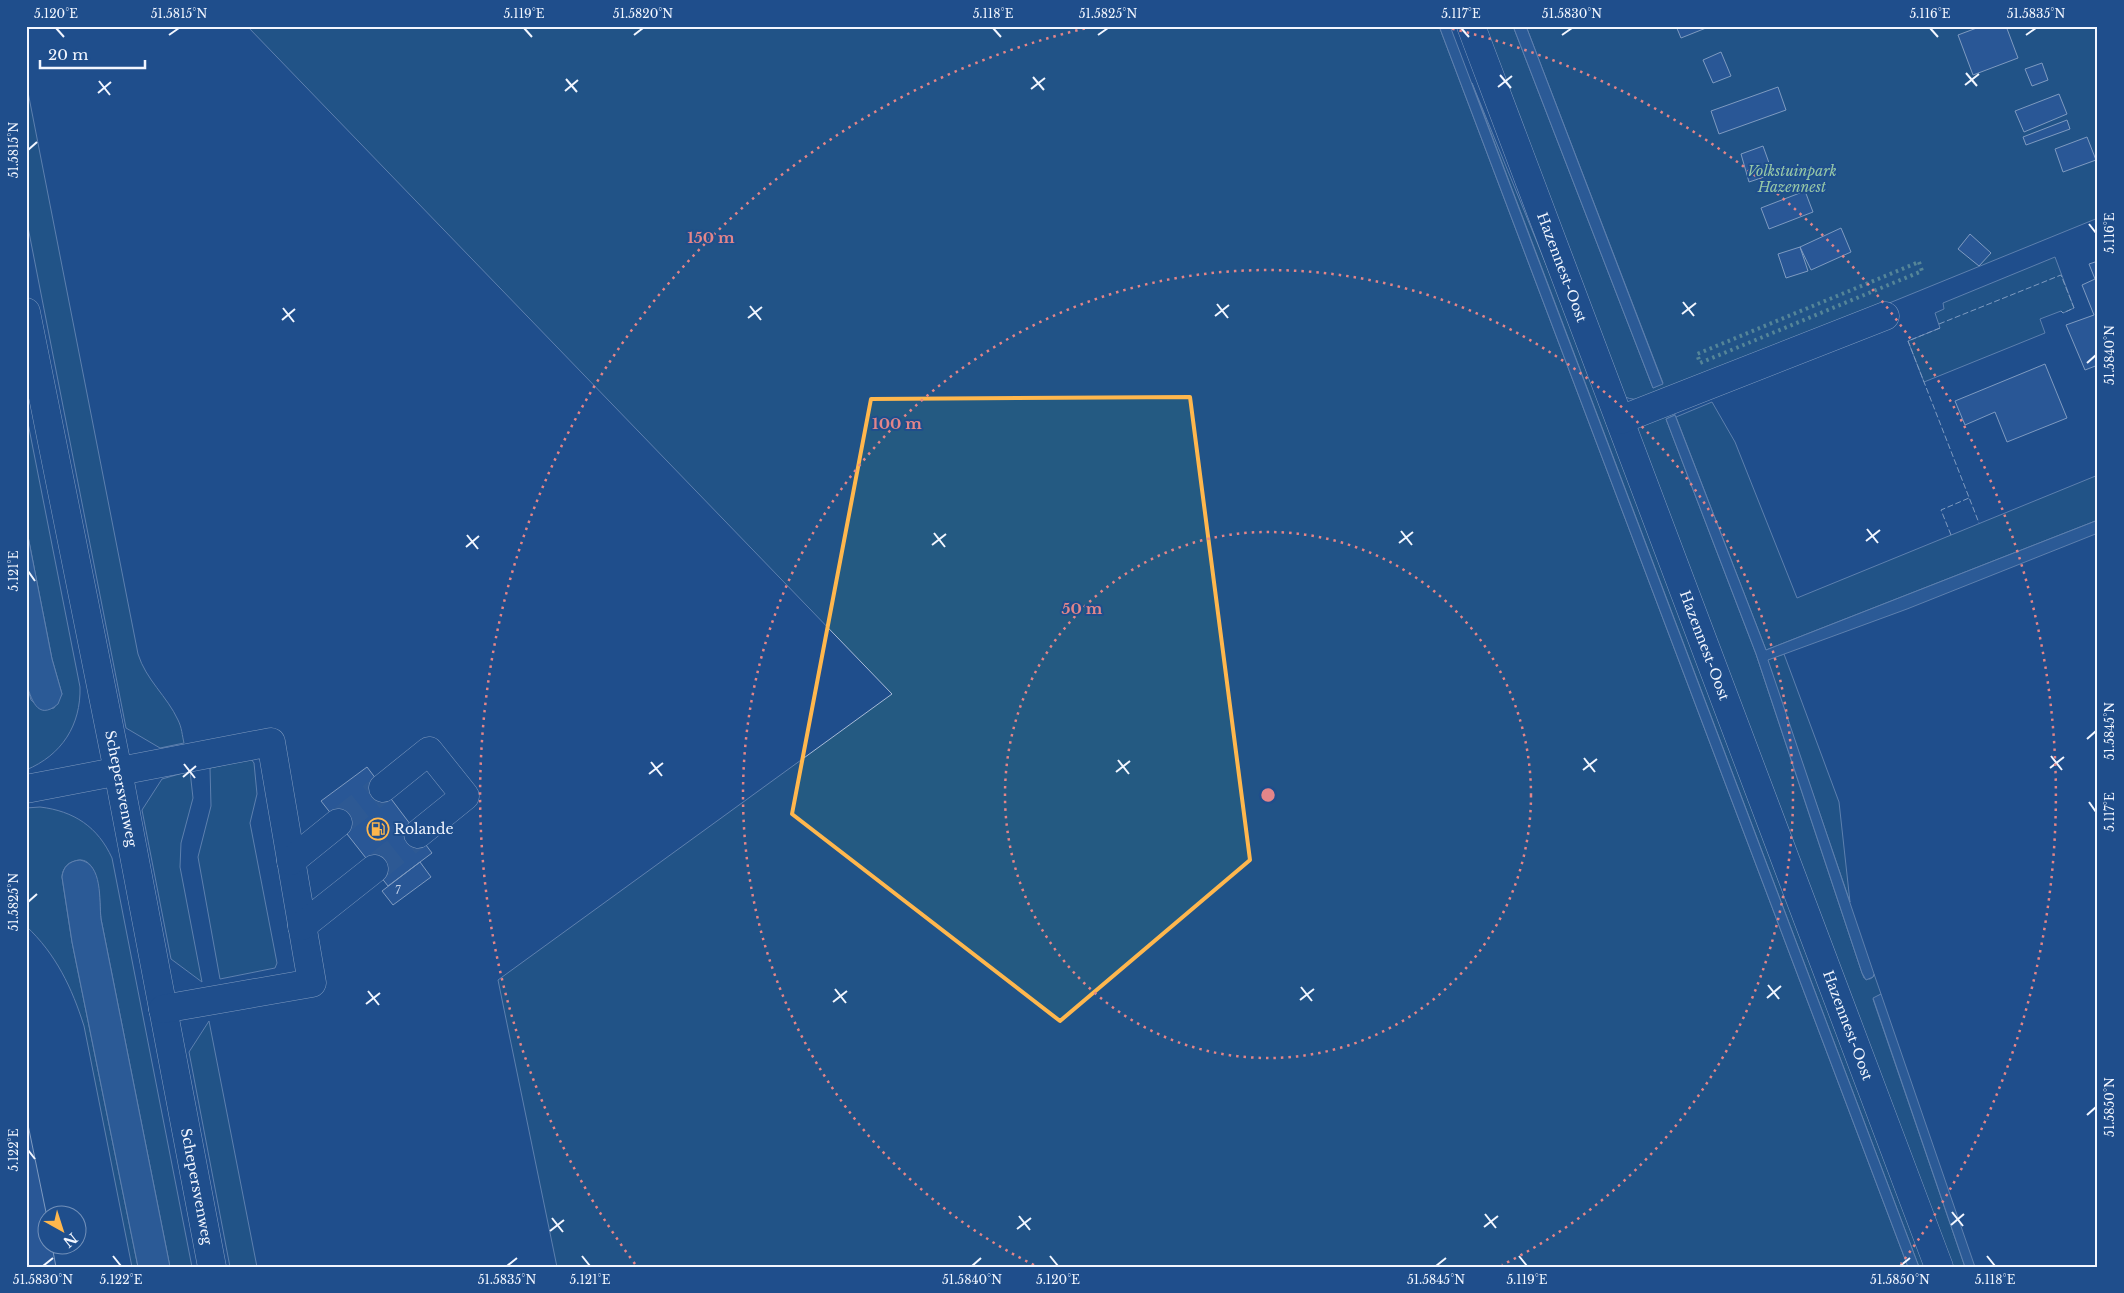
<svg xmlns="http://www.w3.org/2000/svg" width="2124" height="1293" font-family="'Libre Baskerville',serif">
<rect width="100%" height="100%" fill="#1f4e8c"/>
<path fill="#245a82" stroke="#a8bbd7" d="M 247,26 L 1439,26 L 1908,1267 L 557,1267 L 498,980 L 892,694 Z
M 1483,26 L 1513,26 L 1653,388 L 1663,383 L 1526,26 L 2098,26 L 2098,218 L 1661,396 C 1649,398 1637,402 1625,397 Z
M 26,82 L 138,654 C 146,680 167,696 178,720 C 182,728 182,735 184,743 L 160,748 L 126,728 L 26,217 Z
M 1472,83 L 1592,377 L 1927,1267 L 1919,1267 Z
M 2055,257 L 2074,308 L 2063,313 L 2061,311 L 2040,319 L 2045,333 L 1924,382 L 1908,341 L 1940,328 L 1935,313 L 1944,309 L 1943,303 Z
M 1712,402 L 1735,442 L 1797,598 L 2098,475 L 2098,520 L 1766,650 L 1676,417 Z
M 1673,409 L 1675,415 L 1666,419 L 1756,654 L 1862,973 L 1864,978 L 1870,979 L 1873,977 L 1874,974 L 1881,994 L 1873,999 L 1965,1267 L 1951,1267 L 1634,429 Z
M 26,413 L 80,687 C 81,725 62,755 26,770 L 26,682 L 31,700 L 43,710 L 54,708 L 62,694 L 52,659 L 26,526 Z
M 1784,654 L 1839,802 L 1850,902 L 1767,660 Z
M 251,759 L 254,763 L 257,794 L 250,823 L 277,963 L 275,968 L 220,979 L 198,857 L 211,806 L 210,768 Z
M 190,771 L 193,798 L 181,843 L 180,867 L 202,982 L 171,959 L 142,810 L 162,779 Z
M 40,807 C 74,811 98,827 112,858 L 192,1267 L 170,1267 L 101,919 C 99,903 101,849 72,862 C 66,864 62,871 62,877 L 72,942 L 138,1267 L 132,1267 L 84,1026 C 72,988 56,954 26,926 L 26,808 Z
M 209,1021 L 257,1267 L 230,1267 L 189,1052 Z"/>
<path fill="#3b69a3" stroke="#a8bbd7" d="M 1439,26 L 1450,26 L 1919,1267 L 1908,1267 Z
M 1513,26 L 1526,26 L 1663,384 L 1653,388 Z
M 1675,415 L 1766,650 L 2098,520 L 2098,533 L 1907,609 L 1768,660 L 1874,974 L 1873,977 L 1866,980 L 1862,973 L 1756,654 L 1666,419 Z
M 26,526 L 52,659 L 62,694 L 58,704 C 37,722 31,698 26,682 Z
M 80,860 C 103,864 99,900 101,919 L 170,1267 L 138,1267 L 72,942 L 62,877 C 63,867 69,861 80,860 Z
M 1881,994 L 1975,1267 L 1965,1267 L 1873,998 Z"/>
<path fill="#3563a3" stroke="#f2f6ff" d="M 1676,26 L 1711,26 L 1681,38 Z
M 1982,26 L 2006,26 L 2018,58 L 1973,75 L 1958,35 Z
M 1721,52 L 1731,76 L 1713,83 L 1703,60 Z
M 2042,63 L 2048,80 L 2032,86 L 2025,69 Z
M 1778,87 L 1786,110 L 1719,134 L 1711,111 Z
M 2059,94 L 2067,114 L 2024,132 L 2015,111 Z
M 2067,120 L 2070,129 L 2026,145 L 2023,137 Z
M 2087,137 L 2096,160 L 2063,172 L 2055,149 Z
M 1763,146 L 1773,174 L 1749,182 L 1741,154 Z
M 1805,191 L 1813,212 L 1769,229 L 1761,208 Z
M 1841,228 L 1851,252 L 1811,270 L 1800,247 Z
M 1970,234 L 1991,253 L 1979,266 L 1958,249 Z
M 1800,247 L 1808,271 L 1786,278 L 1778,254 Z
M 2098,261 L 2098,365 L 2085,370 L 2066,325 L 2094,315 L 2082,285 L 2095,279 L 2089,264 Z
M 2045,364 L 2067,418 L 2007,442 L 1995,412 L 1965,425 L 1955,401 Z
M 367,767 L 432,853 L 388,886 L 321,801 Z
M 420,862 L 431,877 L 393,905 L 382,891 Z
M 26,1115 L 48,1222 L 48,1246 L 52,1246 L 56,1267 L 26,1267 Z"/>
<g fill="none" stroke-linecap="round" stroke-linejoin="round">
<path stroke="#3f679d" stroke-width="28" stroke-dasharray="28 14" stroke-linecap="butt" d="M 338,823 L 383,788
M 374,869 L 418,834"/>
<g stroke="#f2f6ff" stroke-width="29">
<g id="minor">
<path id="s1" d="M 1471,26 L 1939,1267"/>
<path id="s2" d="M 26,312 L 118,771 L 212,1267"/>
<path d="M 1620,420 L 1885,316"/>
<path d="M 383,788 L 429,751 L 465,796 L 418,834"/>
<path d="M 26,789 L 271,742 L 312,983 L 163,1009"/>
<path d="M 291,861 L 338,823"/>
<path d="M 302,926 L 374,869"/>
</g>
</g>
<use href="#minor" stroke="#1f4e8c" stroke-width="28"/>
<path stroke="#97c8a6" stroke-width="4" stroke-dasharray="2.5 4" stroke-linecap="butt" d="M 1919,262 L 1922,271 L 1700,363 L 1697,354 Z"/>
<path stroke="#f2f6ff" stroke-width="1" stroke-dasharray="6 2.5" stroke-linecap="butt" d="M 1939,324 L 2061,275 L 2074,308 L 2063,313 L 2061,311
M 1940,328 L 1908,341 L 1979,523
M 1951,535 L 1941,510 L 1969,498"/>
</g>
<path d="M0 0H2124V1293H0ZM 1190,397 L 1250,860 L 1060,1021 L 792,814 L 871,399 Z" fill="#1f4e8c" fill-opacity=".55" fill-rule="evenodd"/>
<path fill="none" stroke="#ffb74d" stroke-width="4" stroke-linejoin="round" d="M 1190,397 L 1250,860 L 1060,1021 L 792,814 L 871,399 Z"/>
<path fill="none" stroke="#f2f6ff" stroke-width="2" d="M 56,28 L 64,37M 524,28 L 532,37M 993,28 L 1001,37M 1461,28 L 1469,37M 1930,28 L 1938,37M 169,35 L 179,28M 634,35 L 643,28M 1098,35 L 1108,28M 1562,35 L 1572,28M 2026,35 L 2036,28M 1966,73 L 1977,86M 1500,75 L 1511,88M 1033,77 L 1044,90M 566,79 L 577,92M 99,81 L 110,95M 1965,85 L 1979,74M 1498,87 L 1512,76M 1031,89 L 1045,78M 565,91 L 578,80M 98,93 L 111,82M 28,150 L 37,142M 2089,224 L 2096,233M 1683,302 L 1694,316M 1217,304 L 1228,318M 750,306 L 761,320M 283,308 L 294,322M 1682,314 L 1696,303M 1215,316 L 1229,305M 748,318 L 762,307M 282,320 L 295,309M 2087,363 L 2096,355M 1867,529 L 1878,543M 1401,531 L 1412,545M 934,533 L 945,547M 467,535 L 478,549M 1866,541 L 1880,530M 1399,543 L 1413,532M 932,545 L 946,534M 466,547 L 479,536M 28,571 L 35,581M 2087,739 L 2096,731M 2051,756 L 2062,770M 1584,758 L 1595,772M 1118,760 L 1129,774M 651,762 L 662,776M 184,764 L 195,778M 2050,768 L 2064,757M 1583,770 L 1597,759M 1116,772 L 1130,761M 649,774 L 663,763M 183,777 L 196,766M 2089,802 L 2096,812M 28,902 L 37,894M 1768,985 L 1779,999M 1301,987 L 1312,1001M 835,989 L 846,1003M 368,991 L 379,1005M 1767,998 L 1781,986M 1300,1000 L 1314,989M 833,1002 L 847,991M 366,1004 L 380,993M 2087,1115 L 2096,1107M 28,1150 L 35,1159M 1952,1212 L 1963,1226M 1485,1214 L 1496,1228M 1019,1216 L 1030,1230M 552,1218 L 563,1232M 1951,1225 L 1964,1214M 1484,1227 L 1498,1216M 1017,1229 L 1031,1218M 550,1231 L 564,1220M 113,1256 L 121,1266M 582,1256 L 590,1266M 1050,1256 L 1058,1266M 1519,1256 L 1527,1266M 1987,1256 L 1995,1266M 43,1266 L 53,1258M 507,1266 L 517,1258M 972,1266 L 981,1258M 1436,1266 L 1446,1258M 1900,1266 L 1910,1258"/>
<g fill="none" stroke="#e38589" stroke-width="2.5" stroke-dasharray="2.5 5">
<circle cx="1268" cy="795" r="263"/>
<path d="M1034 1265A525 525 0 1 1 1502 1265"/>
<path d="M635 1264A788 788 0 0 1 1091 27M1445 27A788 788 0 0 1 1901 1264"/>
</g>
<defs>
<g id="fuel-ring" transform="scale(1.125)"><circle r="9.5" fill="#1f4e8c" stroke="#ffb74d" stroke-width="1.5"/><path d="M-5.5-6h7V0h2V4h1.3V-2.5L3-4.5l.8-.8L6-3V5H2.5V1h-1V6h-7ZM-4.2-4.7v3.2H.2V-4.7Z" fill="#ffb74d"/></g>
</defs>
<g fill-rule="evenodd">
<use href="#fuel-ring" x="378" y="829"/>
</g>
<g text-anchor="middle" stroke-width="4" stroke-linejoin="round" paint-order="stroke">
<g font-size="11" fill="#c3d1e8">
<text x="398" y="894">7</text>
</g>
<g font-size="14" font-style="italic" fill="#97c8a6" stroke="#1f4e8c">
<text x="1792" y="176">Volkstuinpark<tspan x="1792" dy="16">Hazennest</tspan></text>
</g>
<g font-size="14" fill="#f2f6ff" stroke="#1f4e8c">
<text dy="5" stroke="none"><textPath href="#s1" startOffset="258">Hazennest-Oost</textPath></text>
<text dy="5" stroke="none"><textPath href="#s1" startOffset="662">Hazennest-Oost</textPath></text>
<text dy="5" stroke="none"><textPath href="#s2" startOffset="486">Schepersvenweg</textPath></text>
<text dy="5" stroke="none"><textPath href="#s1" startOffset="1068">Hazennest-Oost</textPath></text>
<text dy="5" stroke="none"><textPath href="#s2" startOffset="891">Schepersvenweg</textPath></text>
</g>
<g font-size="14" fill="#f2f6ff" stroke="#1f4e8c" text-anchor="start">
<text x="394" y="834">Rolande</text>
</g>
</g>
<circle cx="1268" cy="795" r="8" fill="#e38589" stroke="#1f4e8c" stroke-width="2.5"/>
<g font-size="15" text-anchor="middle" font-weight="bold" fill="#e38589" stroke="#1f4e8c" stroke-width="4" stroke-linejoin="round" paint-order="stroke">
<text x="711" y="243">150 m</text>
<text x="897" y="429">100 m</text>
<text x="1082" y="614">50 m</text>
</g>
<rect width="2124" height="1293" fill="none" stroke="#1f4e8c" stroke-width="55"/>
<g transform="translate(62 1230) rotate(141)"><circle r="24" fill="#1f4e8c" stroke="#7391ba"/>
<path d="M0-4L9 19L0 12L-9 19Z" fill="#ffb74d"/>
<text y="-8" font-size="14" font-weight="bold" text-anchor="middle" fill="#f2f6ff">N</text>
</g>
<path d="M40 60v8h105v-8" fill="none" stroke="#f2f6ff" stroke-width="2.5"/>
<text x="48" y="60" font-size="15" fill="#f2f6ff" stroke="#1f4e8c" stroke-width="4" paint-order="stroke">20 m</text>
<rect x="28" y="28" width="2068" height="1238" fill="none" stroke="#f2f6ff" stroke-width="2"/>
<g font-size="12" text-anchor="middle" fill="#f2f6ff">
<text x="56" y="18">5.120°E</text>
<text x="179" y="18">51.5815°N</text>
<text x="524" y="18">5.119°E</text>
<text x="643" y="18">51.5820°N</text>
<text x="993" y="18">5.118°E</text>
<text x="1108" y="18">51.5825°N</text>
<text x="1461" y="18">5.117°E</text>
<text x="1572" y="18">51.5830°N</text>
<text x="1930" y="18">5.116°E</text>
<text x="2036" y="18">51.5835°N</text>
<text transform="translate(14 150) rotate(-90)" y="4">51.5815°N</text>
<text transform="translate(2110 233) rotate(-90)" y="4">5.116°E</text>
<text transform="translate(2110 355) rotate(-90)" y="4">51.5840°N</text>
<text transform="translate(14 571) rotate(-90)" y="4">5.121°E</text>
<text transform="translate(2110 731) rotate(-90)" y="4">51.5845°N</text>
<text transform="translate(2110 812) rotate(-90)" y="4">5.117°E</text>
<text transform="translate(14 902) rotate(-90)" y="4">51.5825°N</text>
<text transform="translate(2110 1107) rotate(-90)" y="4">51.5850°N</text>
<text transform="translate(14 1150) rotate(-90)" y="4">5.122°E</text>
<text x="43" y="1284">51.5830°N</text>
<text x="121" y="1284">5.122°E</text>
<text x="507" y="1284">51.5835°N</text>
<text x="590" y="1284">5.121°E</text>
<text x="972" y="1284">51.5840°N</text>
<text x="1058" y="1284">5.120°E</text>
<text x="1436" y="1284">51.5845°N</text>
<text x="1527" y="1284">5.119°E</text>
<text x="1900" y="1284">51.5850°N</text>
<text x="1995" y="1284">5.118°E</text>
</g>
</svg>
